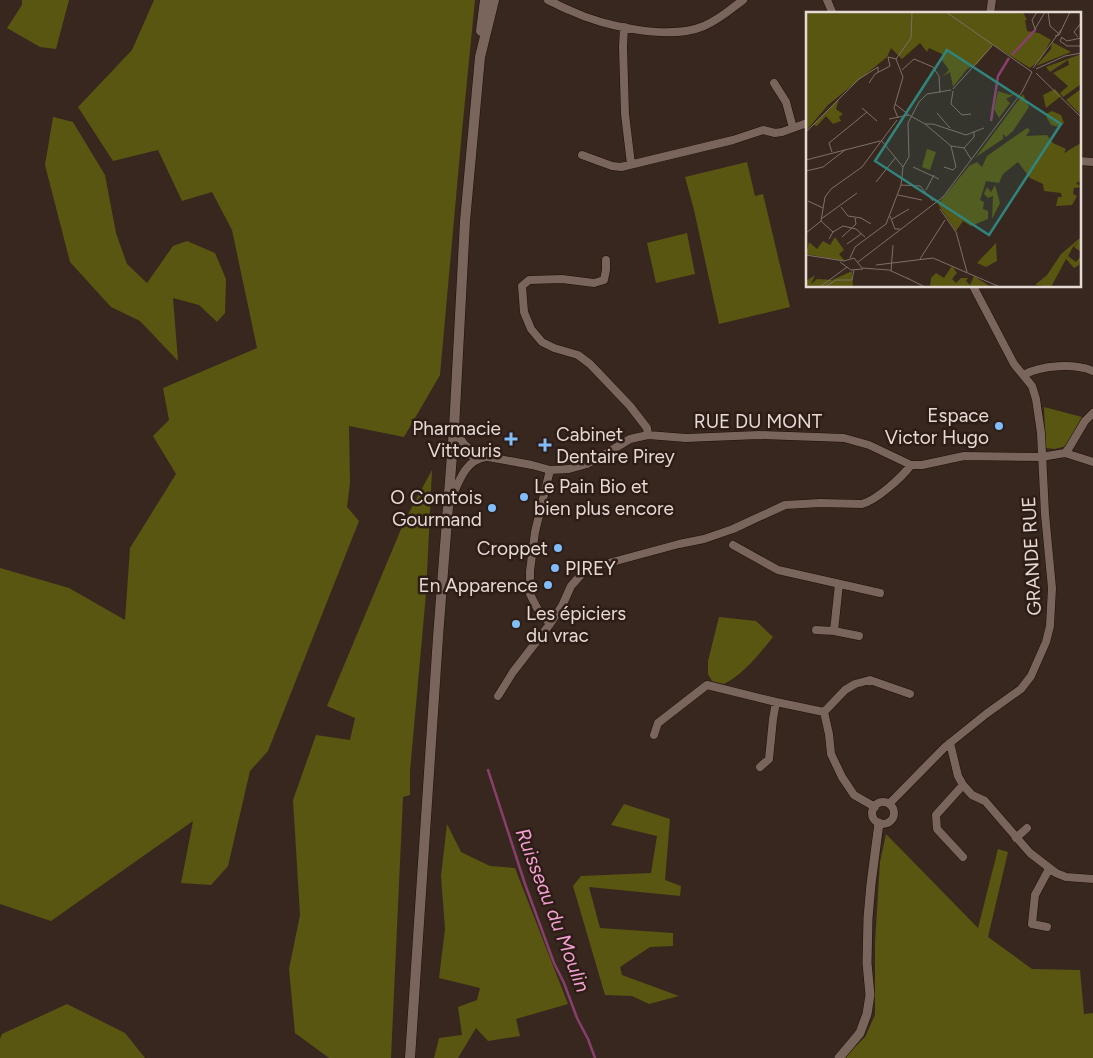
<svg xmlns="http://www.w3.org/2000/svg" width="1093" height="1058" font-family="Figtree,sans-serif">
<rect width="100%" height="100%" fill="#38271f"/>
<path fill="#585611" d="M 22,0 L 69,0 L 56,49 L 40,47 L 7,28 L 22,5 Z
M 154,0 L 475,0 L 462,131 L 440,375 L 404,437 L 349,426 L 350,483 L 347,507 L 359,521 L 268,751 L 250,771 L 228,866 L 211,885 L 181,883 L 193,821 L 51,921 L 0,904 L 0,568 L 69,588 L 125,620 L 130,548 L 176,474 L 153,436 L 169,420 L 163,388 L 257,348 L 232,230 L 212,192 L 182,201 L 158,150 L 113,161 L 78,107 L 132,50 Z
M 53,117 L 73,122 L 105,175 L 116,233 L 127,264 L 147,283 L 173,246 L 187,241 L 215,253 L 226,279 L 225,313 L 217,322 L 199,305 L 173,298 L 178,361 L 140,321 L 111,307 L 70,262 L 45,165 Z
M 747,162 L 755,196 L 763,194 L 790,307 L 719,324 L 694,210 L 685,177 Z
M 687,233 L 695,274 L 656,283 L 647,243 Z
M 1044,407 L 1082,417 L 1066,446 L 1055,449 L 1046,448 Z
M 432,470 L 426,594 L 410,771 L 410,795 L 403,797 L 391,1058 L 329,1058 L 295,1033 L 289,969 L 300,915 L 293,800 L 316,735 L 350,740 L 355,718 L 327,706 L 404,522 Z
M 719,617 L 756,621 L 773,637 C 759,654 744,674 724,684 L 712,681 L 708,674 L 708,661 Z
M 624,804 L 670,819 L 665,880 L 681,886 L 680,896 L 589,887 L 600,928 L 673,933 L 673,946 L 650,947 L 620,967 L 622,975 L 679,996 L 649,1004 L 632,996 L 605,995 L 573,886 L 581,876 L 651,873 L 657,836 L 611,825 Z
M 447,824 L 461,852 L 490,866 L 515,868 L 568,1004 L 516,1019 L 520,1036 L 488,1041 L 476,1028 L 458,1058 L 434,1058 L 439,1038 L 462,1035 L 458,1007 L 477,1000 L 480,988 L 439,978 L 445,929 L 441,876 Z
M 886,834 L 978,928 L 998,849 L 1008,852 L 988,937 L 1032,969 L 1080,970 L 1084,1014 L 1093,1013 L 1093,1058 L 844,1058 L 865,1037 L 875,1015 L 875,943 L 880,862 Z
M 67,1004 L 125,1033 L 145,1058 L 0,1058 L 0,1039 L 2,1034 Z"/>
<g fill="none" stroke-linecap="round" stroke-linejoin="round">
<path stroke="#893f6e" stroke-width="2.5" d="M 488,770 L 525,884 L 554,963 L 564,983 L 577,1018 L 588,1039 L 595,1058"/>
<g stroke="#1e0f08" stroke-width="9">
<path id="minor" d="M 548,0 C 555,3 561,7 569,10 C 603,26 669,41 704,26 C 719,20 731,9 743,0
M 827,0 L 833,14
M 990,14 L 992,0
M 624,27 L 623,47 L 625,114 L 631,164
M 774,83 L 786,102 L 793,128
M 582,155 L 612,166 L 621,167 L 733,140 L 763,130 L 775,133 L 782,132 L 807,123
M 1079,161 L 1093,162
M 606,260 L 606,270 L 604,280 L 594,283 L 562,279 L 529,280 L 522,286 L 524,312 L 531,329 L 542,342 L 554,348 L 578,355 L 590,364 L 630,406 L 647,428 L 648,435
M 1023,375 C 1042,365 1074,363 1093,371
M 454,429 L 464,444 L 470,449 L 475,452 L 488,457 L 532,465 L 550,470 L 569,469 L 587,464 L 602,456 L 630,439 L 648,435 L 686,438 L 759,435 L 844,438 L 869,445 L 911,465 L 922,465 L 964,456 L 1041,457 L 1065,453 L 1069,448 L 1085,421 L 1093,413
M 453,445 L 466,454 L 480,457
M 1065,453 L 1093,462
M 550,470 L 535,532 L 530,571 L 530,594 L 537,608 L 550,624
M 450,502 C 458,484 464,460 486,457
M 733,545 L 778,570 L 880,593
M 839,584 L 834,631 L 859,636
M 816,630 L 834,631
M 498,696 L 513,672 L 550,624 L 562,606 L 571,586 L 579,577 L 590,568 L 679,544 L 704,539 L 733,529 L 785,505 L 820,503 L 862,504 C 877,500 902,477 911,465
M 824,712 L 845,690 L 855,684 L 870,680 L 910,694
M 654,735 L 658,723 L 707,685 L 776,702 L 824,712 L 829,734 L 831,754 L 842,777 L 854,795 L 875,807
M 950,743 L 958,776 L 963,785 L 972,795 L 985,801 L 1030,853 L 1056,873 L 1066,877 L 1093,879
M 760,767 L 769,759 L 773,719 L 776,702
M 963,785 L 936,815 L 937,829 L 963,857
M872 813a11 11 0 1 1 22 0a11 11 0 1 1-22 0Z
M 889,804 L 945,747 L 986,714 L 1021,689 L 1031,676 L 1046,642 L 1050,626 L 1052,588 L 1045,514 L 1041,433 L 1036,399 L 1032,386 L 1014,364 L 973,286
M 1016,838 L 1027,828
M 1047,927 L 1032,924 L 1035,895 L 1049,869"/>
</g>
<g stroke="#1e0f08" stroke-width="10">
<path id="tertiary" d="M 839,1058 L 860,1033 L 867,1014 L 870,995 L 867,963 L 868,918 L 871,884 L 879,823"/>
</g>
<g stroke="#1e0f08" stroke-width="11">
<path id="secondary" d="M 481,31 L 485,0
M 410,1058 L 438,637 L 454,429 L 465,221 L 480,57 L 494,0"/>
</g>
<use href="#minor" stroke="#79655c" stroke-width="8"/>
<use href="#tertiary" stroke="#79655c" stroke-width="9"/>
<use href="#secondary" stroke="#79655c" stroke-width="10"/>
</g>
<g fill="#81bdfa" stroke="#2d1d16" stroke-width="2">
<circle cx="999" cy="426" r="5"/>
<path d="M508.5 431.5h5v5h5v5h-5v5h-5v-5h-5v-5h5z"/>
<path d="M542.5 437.5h5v5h5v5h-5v5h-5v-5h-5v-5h5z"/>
<circle cx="524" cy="497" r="5"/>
<circle cx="492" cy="508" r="5"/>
<circle cx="558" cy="548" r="5"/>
<circle cx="555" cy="568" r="5"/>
<circle cx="548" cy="585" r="5"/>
<circle cx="516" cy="624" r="5"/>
</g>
<g text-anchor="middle" stroke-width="5" stroke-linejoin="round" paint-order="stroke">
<g font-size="19" fill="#e6dad5" stroke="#2d1d16" text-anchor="end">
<text x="989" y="422">Espace<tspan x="989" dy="22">Victor Hugo</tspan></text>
<text x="501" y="435">Pharmacie<tspan x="501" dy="22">Vittouris</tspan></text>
<text x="556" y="441" text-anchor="start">Cabinet<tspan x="556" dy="22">Dentaire Pirey</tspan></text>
<text x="534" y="493" text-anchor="start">Le Pain Bio et<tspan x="534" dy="22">bien plus encore</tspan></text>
<text x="482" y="504">O Comtois<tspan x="482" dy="22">Gourmand</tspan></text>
<text x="548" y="555">Croppet</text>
<text x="565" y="575" text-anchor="start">PIREY</text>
<text x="538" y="592">En Apparence</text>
<text x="526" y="620" text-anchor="start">Les épiciers<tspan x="526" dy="22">du vrac</tspan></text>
</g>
<g font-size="19" fill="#e6dad5" stroke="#2d1d16">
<text x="758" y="428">RUE DU MONT</text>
<text transform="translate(1031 556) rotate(-93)" y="7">GRANDE RUE</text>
</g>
<g font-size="20" font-style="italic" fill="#f5a1d3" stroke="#2d1d16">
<text transform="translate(553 910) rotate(69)" y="7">Ruisseau du Moulin</text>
</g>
</g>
<g transform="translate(806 12)">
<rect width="275" height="275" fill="#38271f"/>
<path d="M 0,0 L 217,0 L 221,8 L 219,8 L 221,19 L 233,21 L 245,28 L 234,48 L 224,56 L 187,33 L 171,52 L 161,57 L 147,75 L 144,60 L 136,65 L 143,58 L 136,48 L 138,43 L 123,36 L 121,40 L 114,31 L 96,47 L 85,36 L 81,45 L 22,93 L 0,119 ZM 246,30 L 265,40 L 230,54 L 245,37 ZM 275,42 L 275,72 L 257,85 L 254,81 L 262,74 L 247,61 L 263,53 L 262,48 L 244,60 L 240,55 ZM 249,77 L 255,84 L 240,96 L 237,83 ZM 275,77 L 275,103 L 260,88 ZM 192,79 L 204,83 L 213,80 L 200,87 L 204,91 L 193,106 L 188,97 ZM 217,82 L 223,95 L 207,119 L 200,125 L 197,122 L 197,127 L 170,145 ZM 33,87 L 30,97 L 37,102 L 33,105 L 35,109 L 27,112 L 20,104 L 11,114 L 7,113 ZM 246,99 L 255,103 L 258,111 L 253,115 L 245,113 L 241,106 L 240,102 ZM 221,116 L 224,118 L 220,124 L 241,123 L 247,131 L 260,137 L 258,141 L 275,131 L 275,169 L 270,171 L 275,175 L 268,176 L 267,182 L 271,184 L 266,193 L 250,194 L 252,185 L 256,185 L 255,181 L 238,179 L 237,172 L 224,166 L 212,150 L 197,162 L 193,171 L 180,169 L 174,188 L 178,190 L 177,197 L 182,199 L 182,207 L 165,214 L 157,209 L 150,219 L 132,192 L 163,154 L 171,150 L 176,155 L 181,144 ZM 121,137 L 130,140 L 124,158 L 116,155 ZM 189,173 L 194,191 L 186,207 L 187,184 L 182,186 L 178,182 L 181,175 L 185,180 ZM 29,225 L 38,238 L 33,242 L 39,249 L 0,242 L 3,230 L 11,237 L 17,229 L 24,233 ZM 275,227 L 275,240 L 268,235 L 273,229 L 267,235 L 262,244 L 270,250 L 275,244 L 273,253 L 268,256 L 260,247 L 245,275 L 229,273 L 241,263 L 255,242 L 274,226 ZM 190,231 L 191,249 L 180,255 L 171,251 ZM 146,254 L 151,261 L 146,267 L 150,271 L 155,266 L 162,266 L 160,269 L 164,273 L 168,264 L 185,275 L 124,275 L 125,266 L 130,261 L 138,266 ZM 46,259 L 47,275 L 0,275 L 0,269 L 9,263 L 5,272 L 11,267 L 26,268 Z" fill="#585611"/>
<path fill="none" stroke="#893f6e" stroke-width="2.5" d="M 206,43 L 230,17M 185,109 L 192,64 L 203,46"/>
<path fill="none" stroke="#7e6f68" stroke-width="1" d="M 140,0 L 226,60M 231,0 L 226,8 L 229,17 L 239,0M 242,0 L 244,14 L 252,21M 249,24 L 253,23 L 264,0M 255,25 L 261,29 L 275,26M 256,25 L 254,29 L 261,34 L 275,34M 272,25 L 268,20 L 275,11M 90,47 L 97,65 L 88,96 L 92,106M 90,47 L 105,26 L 106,0M 227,56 L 255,18M 230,57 L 259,44 L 275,41M 96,58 L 108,47 L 127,55 L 133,64 L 134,81M 230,61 L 275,105M 63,71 L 69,62 L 84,54 L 82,45 L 90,47M 147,77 L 186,34M 147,79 L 145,92 L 156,103 L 165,102M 89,92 L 103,103M 56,96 L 71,109M 131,101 L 144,116M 83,107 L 103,103 L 119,112 L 127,112 L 160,123 L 178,116M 119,112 L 145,134 L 158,136 L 165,147M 0,120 L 53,67 L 72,55 L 72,60M 75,128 L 97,155M 158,136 L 168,125 L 168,120M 26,140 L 23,131 L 61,100M 0,148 L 74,129M 97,155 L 103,145 L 102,111 L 113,90 L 121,82 L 145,78M 107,155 L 133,167M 138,155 L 147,158 L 150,155 L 145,134M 0,159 L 17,155 L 39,138M 70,170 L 90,145M 95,173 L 114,174 L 127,189M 120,178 L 128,163M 92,183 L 116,188M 2,189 L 17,196M 35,195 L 42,204 L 55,206 L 65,212M 134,197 L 150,220 L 161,260M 84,204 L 89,217 L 94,217M 15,207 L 51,181M 86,207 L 103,197M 15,209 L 27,220M 0,221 L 15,209 L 19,185 L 25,177 L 56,155 L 91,108M 36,225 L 50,212 L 49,206M 23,227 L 27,220 L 37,214 L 50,217 L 59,225M 41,232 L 55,222M 0,243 L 38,249 L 48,246 L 56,256 L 83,258 L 103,267M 44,246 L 49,235 L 80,212 L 95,173 L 97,155M 114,247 L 139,208M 34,250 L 45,258 L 57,257M 52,250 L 137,185 L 216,80 L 226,60M 70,253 L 127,246 L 194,275M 85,259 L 87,233M 101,266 L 119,275M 14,275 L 41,255M 19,275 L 30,268 L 46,268 L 48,258"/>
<path fill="#2f857d" fill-opacity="0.15" stroke="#2f857d" stroke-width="2.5" d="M 141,38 L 255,112 L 183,223 L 69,149 Z"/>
<rect width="275" height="275" fill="none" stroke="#e6dad5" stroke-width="2.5"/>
</g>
</svg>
